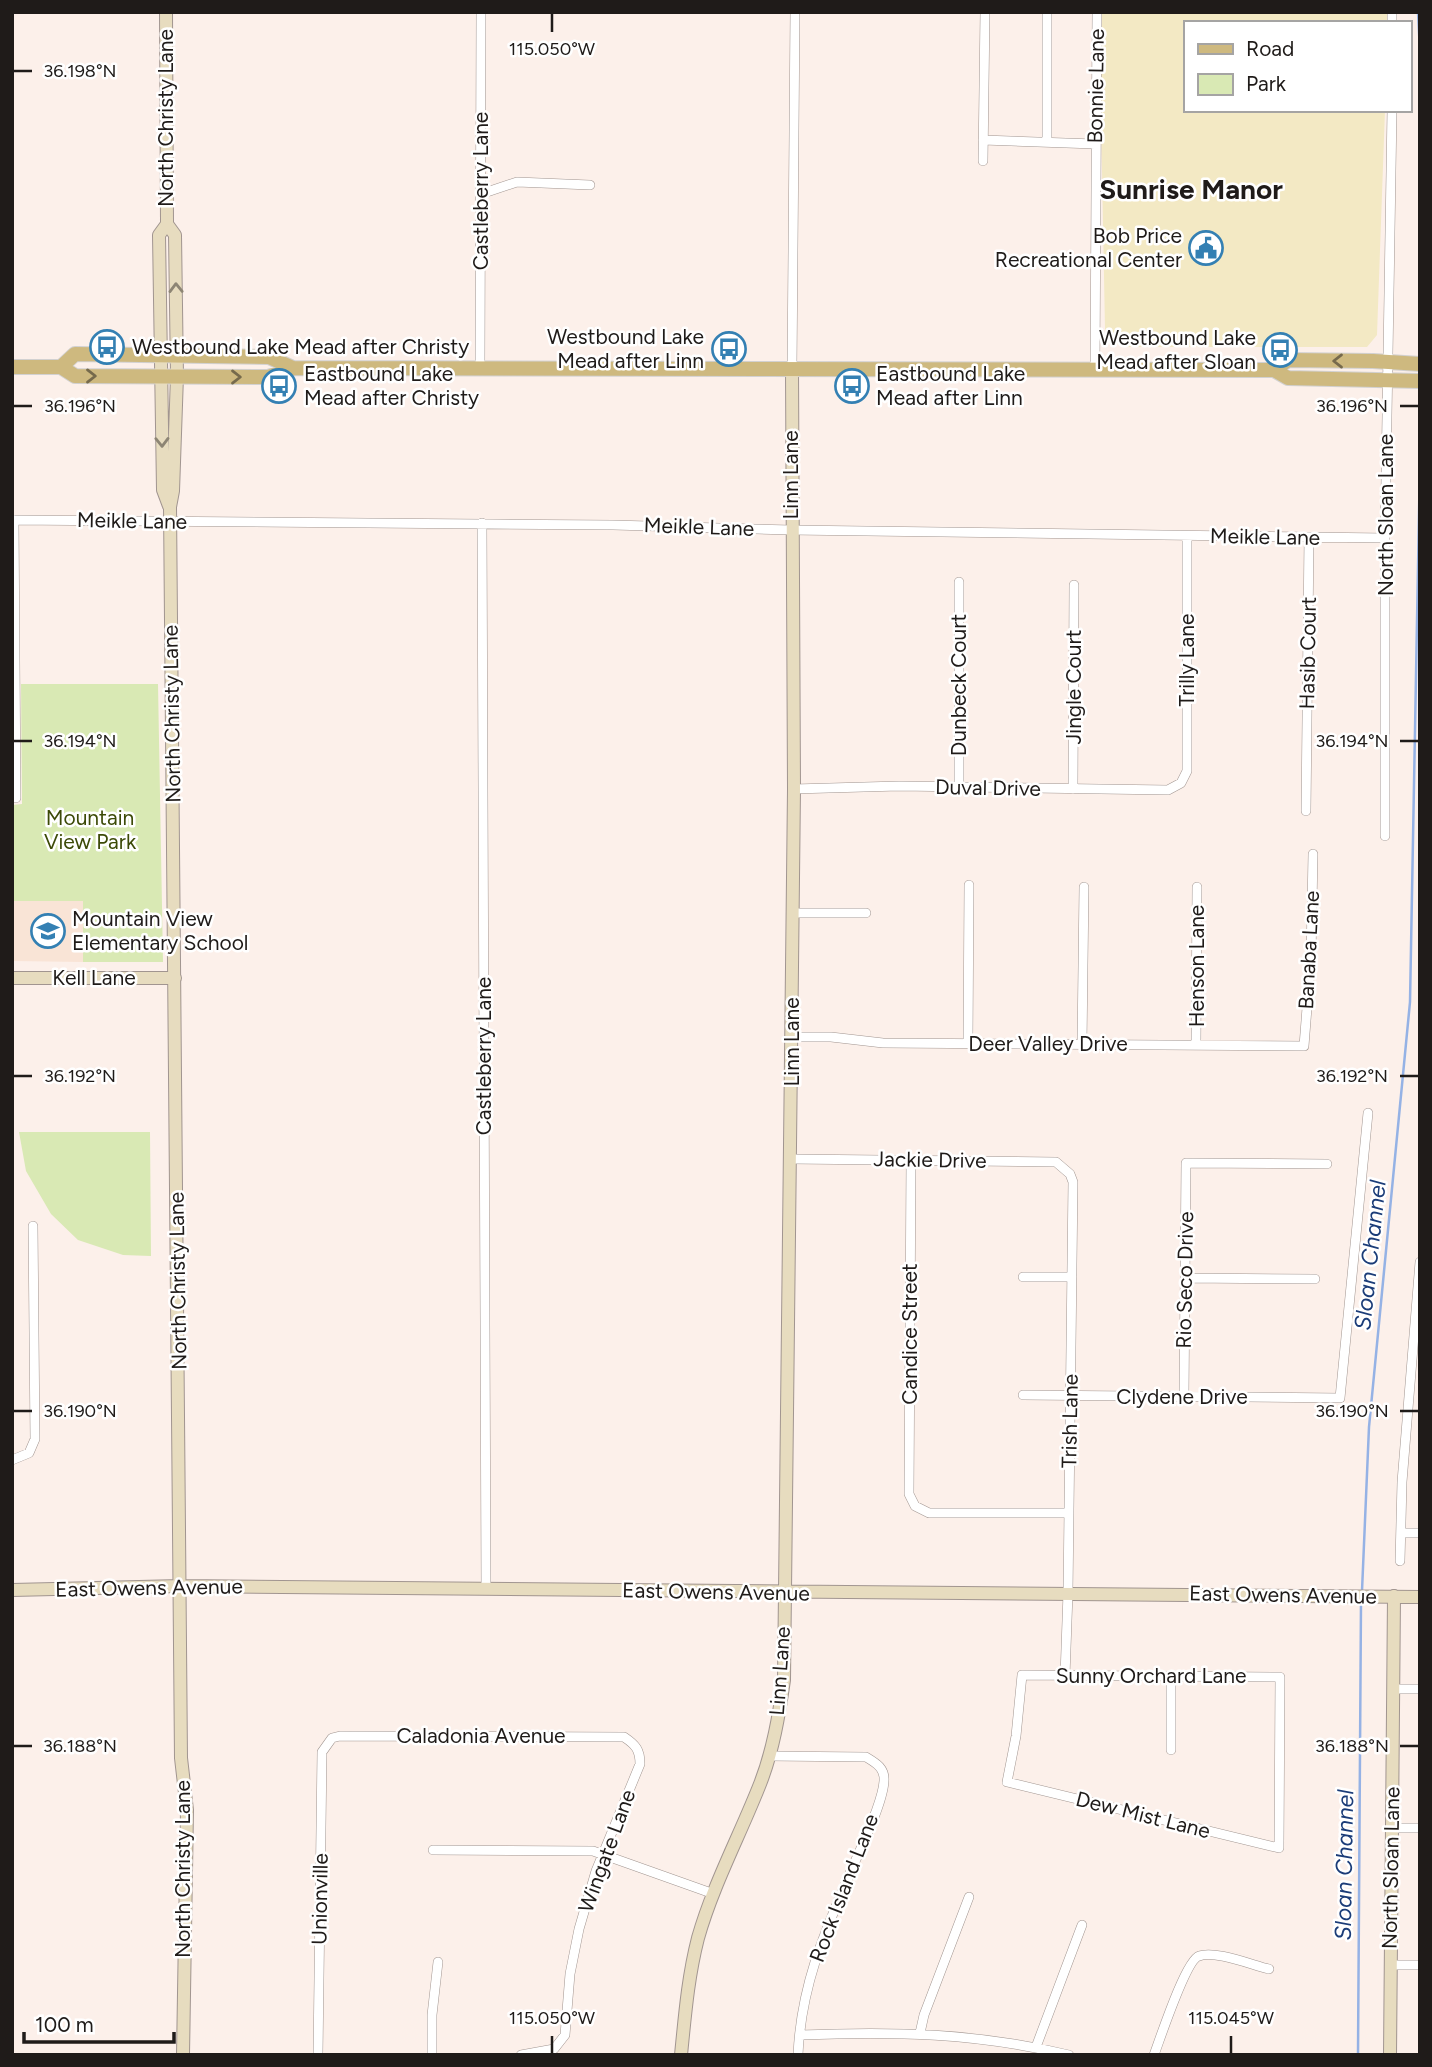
<svg xmlns="http://www.w3.org/2000/svg" width="1432" height="2067" font-family="Figtree,sans-serif">
<rect width="100%" height="100%" fill="#fcf0ea"/>
<path fill="#f9e4d6" d="M 12,901 L 83,901 L 83,962 L 12,961 Z"/>
<path fill="#d9e9b4" d="M 21,684 L 158,684 L 163,962 L 83,962 L 83,901 L 12,901 L 12,805 L 22,804 Z
M 19,1132 L 150,1132 L 151,1256 L 123,1255 L 78,1240 L 51,1214 L 26,1171 Z"/>
<path fill="#f3e9c4" d="M 1099,12 L 1388,12 L 1388,23 L 1185,23 L 1185,110 L 1385,110 L 1377,335 L 1367,347 L 1123,347 L 1109,339 L 1105,329 Z"/>
<g fill="none" stroke-linecap="round" stroke-linejoin="round">
<path stroke="#95b2e5" stroke-width="2.5" d="M 1418,12 L 1420,52
M 1362,1591 L 1369,1427 L 1410,1002 L 1420,459
M 1358,2055 L 1361,1601"/>
<g stroke="#a19590" stroke-width="10">
<path id="street" d="M 1392,23 L 1392,12
M 983,140 L 1095,144
M 1047,142 L 1047,12
M 983,161 L 985,12
M 481,194 L 517,182 L 590,185
M 480,369 L 481,12
M 792,370 L 795,12
M 1095,370 L 1097,12
M 12,520 L 613,525 L 791,530 L 1385,538
M 482,523 L 486,1589
M 959,787 L 959,582
M 794,789 L 899,786 L 1168,790 L 1181,783 L 1187,771 L 1187,536
M 1073,789 L 1074,585
M 12,798 L 16,798 L 14,520
M 1306,811 L 1309,537
M 1385,836 L 1385,538 L 1392,110
M 793,913 L 866,913
M 792,1037 L 831,1037 L 883,1043 L 1304,1046 L 1311,957 L 1313,854
M 968,1043 L 969,885
M 1082,1044 L 1084,887
M 1196,1045 L 1197,887
M 791,1159 L 1056,1162 L 1070,1174 L 1073,1182 L 1068,1593 L 1065,1676
M 911,1160 L 909,1494 L 915,1506 L 929,1513 L 1068,1513
M 1023,1277 L 1072,1277
M 1185,1278 L 1315,1279
M 1023,1395 L 1340,1398 L 1368,1113
M 1184,1397 L 1186,1163 L 1327,1164
M 12,1460 L 29,1453 L 35,1439 L 33,1226
M 1401,1533 L 1420,1533
M 1400,1561 L 1402,1482 L 1420,1262
M 1022,1675 L 1280,1677 L 1279,1848 L 1007,1782 L 1016,1736 Z
M 1393,1689 L 1420,1689
M 1171,1750 L 1171,1676
M 769,1756 L 866,1757 C 876,1763 885,1768 884,1781 C 883,1802 862,1846 853,1866 C 826,1929 801,1984 798,2055
M 1392,1828 L 1420,1828
M 433,1850 L 593,1851 L 714,1894
M 1390,1965 L 1420,1965
M 920,2033 L 924,2015 L 969,1897
M 800,2035 C 894,2031 977,2033 1069,2055
M 1036,2047 L 1082,1925
M 318,2055 L 322,1752 L 332,1738 L 340,1736 L 624,1737 C 636,1745 640,1750 640,1764 L 596,1871 L 579,1929 L 570,1974 L 565,2035 L 554,2049 L 521,2055
M 432,2055 L 432,2015 L 438,1962
M 1154,2055 C 1160,2039 1186,1960 1199,1956 C 1215,1950 1252,1965 1269,1969"/>
</g>
<g stroke="#a19590" stroke-width="14">
<path id="secondary" d="M 166,12 L 167,224 L 159,235 L 163,490 L 169,506
M 167,224 L 175,235 L 177,376 L 173,491 L 170,507 L 181,1758 L 187,1810 L 183,2055
M 12,978 L 175,978
M 12,1590 L 181,1586 L 1420,1597
M 681,2055 C 685,2015 688,1977 698,1938 C 713,1885 740,1835 760,1784 C 773,1751 779,1715 784,1680 L 794,789 L 792,370
M 1390,2055 L 1394,1596"/>
</g>
<g stroke="#d2d1d1" stroke-width="16">
<path id="primary" d="M 12,367 L 61,367 L 75,376 L 268,377 L 293,368 L 1274,370 L 1288,378 L 1420,381
M 61,367 L 75,354 L 269,357 L 293,368
M 1274,370 L 1288,360 L 1373,361 L 1420,364"/>
</g>
<use href="#street" stroke="#fff" stroke-width="9"/>
<use href="#secondary" stroke="#e7dcbf" stroke-width="12"/>
<use href="#primary" stroke="#ceb97f" stroke-width="14"/>
</g>
<defs><path id="oneway-chevron" d="M-2-3.5L2.5 0L-2 3.5" fill="none" stroke-width="1.6" stroke-linecap="round" stroke-linejoin="round" transform="scale(1.75)"/></defs>
<g stroke="#8d8574">
<use href="#oneway-chevron" transform="translate(176 288) rotate(-91)"/>
<use href="#oneway-chevron" transform="translate(162 442) rotate(89)"/>
</g>
<g stroke="#766a4c">
<use href="#oneway-chevron" transform="translate(1338 361) rotate(-180)"/>
<use href="#oneway-chevron" transform="translate(91 376)"/>
<use href="#oneway-chevron" transform="translate(236 377)"/>
</g>
<path fill="none" stroke="#1f1b19" stroke-width="2.5" d="M 552,14 L 552,32M 14,71 L 32,71M 14,406 L 32,406M 1400,406 L 1418,406M 14,741 L 32,741M 1400,741 L 1418,741M 14,1076 L 32,1076M 1400,1076 L 1418,1076M 14,1411 L 32,1411M 1400,1411 L 1418,1411M 14,1746 L 32,1746M 1400,1746 L 1418,1746M 552,2036 L 552,2053M 1231,2036 L 1231,2053"/>
<defs>
<g id="civic-ring" transform="scale(1.75)"><circle r="9.5" fill="#fff" stroke="#3480b3" stroke-width="1.5"/><path d="M-.6-6.5H3V-4.5H.6V-3L4-1V1h2V6H-6V1h2V-1L-.6-3ZM-1.2 2.5V6h2.4V2.5Z" fill="#3480b3"/></g>
<g id="bus-ring" transform="scale(1.75)"><circle r="9.5" fill="#fff" stroke="#3480b3" stroke-width="1.5"/><path d="M-5-6H5V4H4V6H2V4H-2V6H-4V4H-5ZM-3.5-4V0h7V-4ZM-3.5 1.2v1.5H-2V1.2ZM2 1.2v1.5H3.5V1.2Z" fill="#3480b3"/></g>
<g id="school-ring" transform="scale(1.75)"><circle r="9.5" fill="#fff" stroke="#3480b3" stroke-width="1.5"/><path d="M0-5L7-2L0 1L-7-2ZM-4 1L0 2.5L4 1V4Q0 6-4 4Z" fill="#3480b3"/></g>
</defs>
<g fill-rule="evenodd">
<use href="#civic-ring" x="1206" y="248"/>
<use href="#bus-ring" x="107" y="347"/>
<use href="#bus-ring" x="729" y="349"/>
<use href="#bus-ring" x="1280" y="350"/>
<use href="#bus-ring" x="279" y="386"/>
<use href="#bus-ring" x="852" y="386"/>
<use href="#school-ring" x="48" y="931"/>
</g>
<g text-anchor="middle" stroke-width="5" stroke-linejoin="round" paint-order="stroke">
<g font-size="21" fill="#1f1b19" stroke="#fff">
<text transform="translate(1096 86) rotate(-89)" y="7">Bonnie Lane</text>
<text transform="translate(166 118) rotate(-90)" y="7">North Christy Lane</text>
<text transform="translate(481 191) rotate(-90)" y="7">Castleberry Lane</text>
<text transform="translate(791 475) rotate(-90)" y="7">Linn Lane</text>
<text transform="translate(1386 515) rotate(-90)" y="7">North Sloan Lane</text>
<text transform="translate(132 521) rotate(1)" y="7">Meikle Lane</text>
<text transform="translate(699 527) rotate(2)" y="7">Meikle Lane</text>
<text transform="translate(1265 537) rotate(1)" y="7">Meikle Lane</text>
<text transform="translate(1308 653) rotate(-89)" y="7">Hasib Court</text>
<text transform="translate(1187 660) rotate(-90)" y="7">Trilly Lane</text>
<text transform="translate(959 685) rotate(-90)" y="7">Dunbeck Court</text>
<text transform="translate(1074 687) rotate(-90)" y="7">Jingle Court</text>
<text transform="translate(172 714) rotate(-91)" y="7">North Christy Lane</text>
<text transform="translate(988 788) rotate(1)" y="7">Duval Drive</text>
<text transform="translate(1309 950) rotate(-87)" y="7">Banaba Lane</text>
<text transform="translate(1197 966) rotate(-90)" y="7">Henson Lane</text>
<text x="94" y="985">Kell Lane</text>
<text transform="translate(792 1042) rotate(-90)" y="7">Linn Lane</text>
<text x="1048" y="1051">Deer Valley Drive</text>
<text transform="translate(484 1056) rotate(-90)" y="7">Castleberry Lane</text>
<text transform="translate(930 1160) rotate(1)" y="7">Jackie Drive</text>
<text transform="translate(1185 1280) rotate(-89)" y="7">Rio Seco Drive</text>
<text transform="translate(178 1281) rotate(-91)" y="7">North Christy Lane</text>
<text transform="translate(910 1334) rotate(-90)" y="7">Candice Street</text>
<text x="1182" y="1404">Clydene Drive</text>
<text transform="translate(1070 1421) rotate(-89)" y="7">Trish Lane</text>
<text transform="translate(149 1588) rotate(-1)" y="7">East Owens Avenue</text>
<text transform="translate(716 1592) rotate(1)" y="7">East Owens Avenue</text>
<text transform="translate(1283 1595) rotate(1)" y="7">East Owens Avenue</text>
<text transform="translate(780 1671) rotate(-86)" y="7">Linn Lane</text>
<text x="1151" y="1683">Sunny Orchard Lane</text>
<text x="481" y="1743">Caladonia Avenue</text>
<text transform="translate(1143 1815) rotate(14)" y="7">Dew Mist Lane</text>
<text transform="translate(607 1851) rotate(-70)" y="7">Wingate Lane</text>
<text transform="translate(1391 1868) rotate(-89)" y="7">North Sloan Lane</text>
<text transform="translate(183 1869) rotate(-90)" y="7">North Christy Lane</text>
<text transform="translate(844 1888) rotate(-69)" y="7">Rock Island Lane</text>
<text transform="translate(320 1899) rotate(-89)" y="7">Unionville</text>
</g>
<g font-size="21" fill="#1f1b19" stroke="#fff" text-anchor="start">
<text x="1182" y="243" text-anchor="end">Bob Price<tspan x="1182" dy="24">Recreational Center</tspan></text>
<text x="704" y="344" text-anchor="end">Westbound Lake<tspan x="704" dy="24">Mead after Linn</tspan></text>
<text x="1256" y="345" text-anchor="end">Westbound Lake<tspan x="1256" dy="24">Mead after Sloan</tspan></text>
<text x="132" y="354">Westbound Lake Mead after Christy</text>
<text x="304" y="381">Eastbound Lake<tspan x="304" dy="24">Mead after Christy</tspan></text>
<text x="876" y="381">Eastbound Lake<tspan x="876" dy="24">Mead after Linn</tspan></text>
<text x="72" y="926">Mountain View<tspan x="72" dy="24">Elementary School</tspan></text>
</g>
<g font-size="21" fill="#3c4a07" stroke="#fff">
<text x="90" y="825">Mountain<tspan x="90" dy="24">View Park</tspan></text>
</g>
<g font-size="23" font-style="italic" fill="#1b3c78" stroke="#fff">
<text transform="translate(1370 1255) rotate(-84)" y="8">Sloan Channel</text>
<text transform="translate(1344 1865) rotate(-89)" y="8">Sloan Channel</text>
</g>
<g font-size="28" font-weight="bold" fill="#1f1b19" stroke="#fff">
<text x="1191" y="199">Sunrise Manor</text>
</g>
</g>
<g font-size="18" text-anchor="middle" fill="#1f1b19" stroke="#fff" stroke-width="5" stroke-linejoin="round" paint-order="stroke">
<text x="552" y="55">115.050°W</text>
<text x="80" y="77">36.198°N</text>
<text x="80" y="412">36.196°N</text>
<text x="1352" y="412">36.196°N</text>
<text x="80" y="747">36.194°N</text>
<text x="1352" y="747">36.194°N</text>
<text x="80" y="1082">36.192°N</text>
<text x="1352" y="1082">36.192°N</text>
<text x="80" y="1417">36.190°N</text>
<text x="1352" y="1417">36.190°N</text>
<text x="80" y="1752">36.188°N</text>
<text x="1352" y="1752">36.188°N</text>
<text x="552" y="2024">115.050°W</text>
<text x="1231" y="2024">115.045°W</text>
</g>
<rect width="1432" height="2067" fill="none" stroke="#1f1b19" stroke-width="28"/>
<rect x="1184" y="21" width="228" height="91" fill="#ffffff" stroke="#a5a4a3" stroke-width="2"/>
<rect x="1198" y="44" width="35" height="10" fill="#ceb97f" stroke="#a5a4a3" stroke-width="2"/>
<text x="1246" y="56" font-size="21" fill="#1f1b19">Road</text>
<rect x="1198" y="74" width="35" height="21" fill="#d9e9b4" stroke="#a5a4a3" stroke-width="2"/>
<text x="1246" y="91" font-size="21" fill="#1f1b19">Park</text>
<path d="M24 2032v10h150v-10" fill="none" stroke="#1f1b19" stroke-width="3.5"/>
<text x="35" y="2032" font-size="21" fill="#1f1b19" stroke="#ffffff" stroke-width="5" paint-order="stroke">100 m</text>
</svg>
